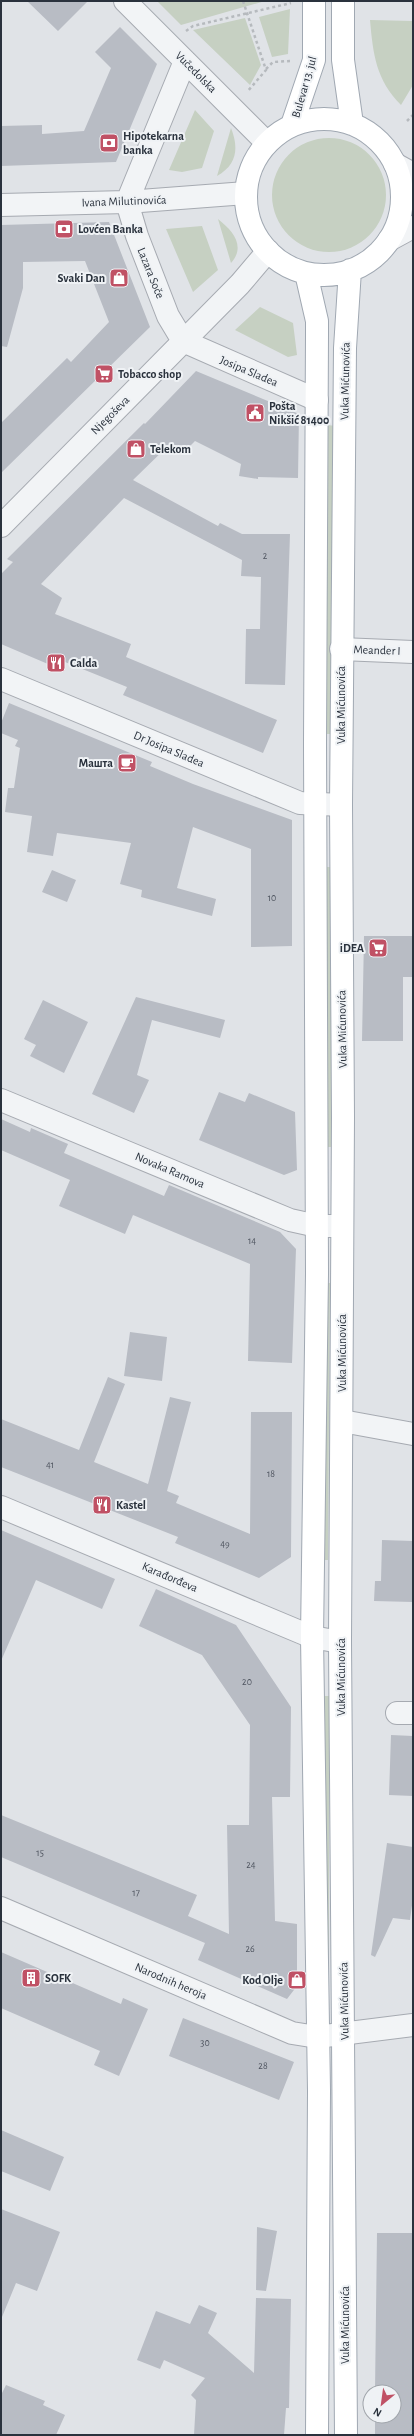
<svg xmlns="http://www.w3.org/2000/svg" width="414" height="2436" font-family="'Alegreya Sans',sans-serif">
<rect width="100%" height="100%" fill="#e0e3e7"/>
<path fill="#c6d0c2" d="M 157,1 L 265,1 L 181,25 Z
M 290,9 L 288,54 L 272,57 L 259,17 Z
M 245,18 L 261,65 L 250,85 L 193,30 Z
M 370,20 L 413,21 L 413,85 L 401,105 C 376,80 373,54 370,20 Z
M 195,110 L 214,131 L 202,168 L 182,172 L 169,170 Z
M 231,128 C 239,148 237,165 217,176 Z
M272 195a57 57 0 1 1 114 0a57 57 0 1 1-114 0Z
M 218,219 C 233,231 246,246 231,263 Z
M 202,226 L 218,270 L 193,292 L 166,229 Z
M 260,307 L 293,323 L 297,355 L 288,357 L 235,330 Z
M 328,425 L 335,426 L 330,734 L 324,734 Z
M 324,867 L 331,867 L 331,1147 L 324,1147 Z
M 325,1283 L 330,1283 L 328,1560 L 322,1560 Z
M 322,1696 L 329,1696 L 329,1967 L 322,1967 Z"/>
<path fill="#b8bcc4" d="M 27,1 L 88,1 L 58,31 Z
M 120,27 L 157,64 L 116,162 L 1,166 L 1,126 L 42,125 L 42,134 L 84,131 L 111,68 L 95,52 Z
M 109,222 L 150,327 L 1,473 L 1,423 L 67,358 L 71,362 L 109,322 L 85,261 L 23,262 L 23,288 L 7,347 L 1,346 L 1,225 Z
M 196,371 L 299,414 L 298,478 L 258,477 L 258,479 L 239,476 L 241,464 L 195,441 L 183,453 L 171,443 L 133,480 L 218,526 L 220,523 L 242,534 L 290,534 L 285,685 L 245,684 L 246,629 L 260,629 L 261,577 L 241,576 L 242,560 L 124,498 L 41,584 L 62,598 L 55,614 L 131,644 L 126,657 L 277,720 L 263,753 L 123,695 L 127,687 L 65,662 L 62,670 L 1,644 L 1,574 L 13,562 L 7,559 L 144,423 L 145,424 Z
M 9,703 L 152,762 L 150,766 L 193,784 L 292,820 L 292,946 L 251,947 L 251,849 L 193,827 L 177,888 L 216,899 L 212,916 L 141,897 L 142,890 L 120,884 L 131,843 L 57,833 L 53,856 L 27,852 L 32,816 L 5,812 L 8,788 L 14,788 L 20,748 L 15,746 L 18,740 L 1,733 L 1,723 Z
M 52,870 L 76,880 L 67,902 L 42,892 Z
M 364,936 L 413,936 L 413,977 L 403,977 L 403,1041 L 362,1041 Z
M 136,997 L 225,1020 L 220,1038 L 152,1020 L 137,1075 L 149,1080 L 134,1113 L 92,1094 Z
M 43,1000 L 88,1022 L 64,1073 L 30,1056 L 36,1045 L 24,1039 Z
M 219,1092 L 245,1102 L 249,1093 L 295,1112 L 297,1170 L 284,1175 L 199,1140 Z
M 1,1119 L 30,1132 L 31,1128 L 68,1144 L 64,1153 L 164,1196 L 169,1185 L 280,1232 L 296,1249 L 292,1363 L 248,1361 L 250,1264 L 133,1215 L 125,1234 L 59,1206 L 70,1180 L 1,1150 Z
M 130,1332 L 167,1337 L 162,1381 L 124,1376 Z
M 108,1377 L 125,1384 L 94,1462 L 148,1484 L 170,1397 L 191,1402 L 167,1491 L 179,1496 L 176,1503 L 250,1534 L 251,1412 L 292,1412 L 291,1557 L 259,1578 L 175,1543 L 178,1537 L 1,1467 L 1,1419 L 79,1450 Z
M 1,1530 L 115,1579 L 102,1609 L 36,1580 L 1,1661 Z
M 382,1540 L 413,1541 L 413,1602 L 374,1601 L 375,1581 L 381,1581 Z
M 156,1589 L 236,1625 L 291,1707 L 290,1797 L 272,1797 L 275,1921 L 297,1924 L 297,1986 L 287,1999 L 198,1960 L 205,1943 L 1,1857 L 1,1815 L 197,1895 L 188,1916 L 229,1934 L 227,1825 L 249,1825 L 250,1725 L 202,1655 L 139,1626 Z
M 391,1735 L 413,1736 L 413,1796 L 389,1795 Z
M 387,1843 L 413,1847 L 413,1898 L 410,1920 L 393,1918 L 375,1957 L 371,1955 Z
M 1,1952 L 121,2004 L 123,1998 L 148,2009 L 119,2076 L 94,2065 L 100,2051 L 1,2008 Z
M 183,2018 L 294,2062 L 279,2100 L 169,2056 Z
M 1,2130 L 64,2157 L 50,2191 L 1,2171 Z
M 1,2209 L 60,2232 L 37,2291 L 16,2283 L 2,2317 Z
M 257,2227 L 277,2231 L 266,2291 L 256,2290 Z
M 377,2233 L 413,2233 L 413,2435 L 375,2435 L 375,2416 L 394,2416 L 394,2392 L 375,2392 Z
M 256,2298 L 291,2299 L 289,2408 L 286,2408 L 284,2435 L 194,2435 L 196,2400 L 191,2395 L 205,2378 L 164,2360 L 160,2369 L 137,2360 L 156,2311 L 190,2324 L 199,2305 L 217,2313 L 208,2333 L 254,2373 Z
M 6,2385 L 45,2401 L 43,2405 L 65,2415 L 56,2435 L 1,2435 L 1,2395 Z"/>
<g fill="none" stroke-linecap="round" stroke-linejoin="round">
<g stroke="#a6aab1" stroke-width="24">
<path id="minor" d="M 125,1 L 267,143
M 395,164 L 413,174
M 1,205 L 127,202 L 246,193
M 389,240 L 413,227
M 183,341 L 168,316 L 137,236 L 127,202 L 185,61
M 183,341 L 317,400
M 1,526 L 240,284 L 268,251
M 341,649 L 413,652
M 1,679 L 300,803 L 341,805
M 1,1100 L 290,1220 L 317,1226 L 342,1226
M 342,1421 L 413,1434
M 1,1507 L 312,1637 L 340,1642
M 397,1713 L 413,1713
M 1,1908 L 292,2033 L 317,2037 L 413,2025"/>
</g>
<g stroke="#a0a8b2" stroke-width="24">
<path id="major" d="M 343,1 L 343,60 L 352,124
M246 197a78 78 0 1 1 156 0a78 78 0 1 1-156 0Z
M 292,125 L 314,60 L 314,1
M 306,273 L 317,321 L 317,334 L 315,744 L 317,1274 L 312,1637 L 319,2091 L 317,2435
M 346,2435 L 340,1642 L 343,1117 L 341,805 L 345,348 L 350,270"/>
</g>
<path stroke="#b6babe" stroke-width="2.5" stroke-dasharray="3 3" stroke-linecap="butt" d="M 243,1 L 266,70 L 247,92
M 186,31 L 193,26 L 291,3
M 266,69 L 273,62 L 290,61
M 407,121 L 413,115"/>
<use href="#minor" stroke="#f2f4f6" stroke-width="22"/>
<use href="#major" stroke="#fff" stroke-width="22"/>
</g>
<defs>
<g id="bank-square" transform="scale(1)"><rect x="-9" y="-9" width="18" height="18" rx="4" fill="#c05165" stroke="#eff2f5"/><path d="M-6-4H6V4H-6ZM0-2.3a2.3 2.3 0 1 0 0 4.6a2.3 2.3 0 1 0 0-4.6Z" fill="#fff"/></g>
<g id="shop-square" transform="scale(1)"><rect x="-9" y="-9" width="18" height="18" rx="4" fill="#c05165" stroke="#eff2f5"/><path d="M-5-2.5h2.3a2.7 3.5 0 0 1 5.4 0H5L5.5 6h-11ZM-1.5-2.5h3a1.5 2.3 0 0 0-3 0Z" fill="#fff"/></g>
<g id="supermarket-square" transform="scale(1)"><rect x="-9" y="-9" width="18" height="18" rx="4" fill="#c05165" stroke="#eff2f5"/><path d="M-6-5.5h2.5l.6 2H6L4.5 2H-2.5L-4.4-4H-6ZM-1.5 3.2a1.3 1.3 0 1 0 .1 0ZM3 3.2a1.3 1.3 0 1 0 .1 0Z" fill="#fff"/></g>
<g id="civic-square" transform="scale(1)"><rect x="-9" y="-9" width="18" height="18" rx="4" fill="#c05165" stroke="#eff2f5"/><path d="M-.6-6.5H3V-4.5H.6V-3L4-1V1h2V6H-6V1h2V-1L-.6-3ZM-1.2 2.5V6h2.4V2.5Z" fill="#fff"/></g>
<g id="restaurant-square" transform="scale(1)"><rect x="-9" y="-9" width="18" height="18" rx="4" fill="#c05165" stroke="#eff2f5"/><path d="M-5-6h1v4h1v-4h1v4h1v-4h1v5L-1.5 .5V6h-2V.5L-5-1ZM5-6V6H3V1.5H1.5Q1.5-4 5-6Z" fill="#fff"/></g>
<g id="cafe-square" transform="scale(1)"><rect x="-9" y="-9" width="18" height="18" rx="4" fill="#c05165" stroke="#eff2f5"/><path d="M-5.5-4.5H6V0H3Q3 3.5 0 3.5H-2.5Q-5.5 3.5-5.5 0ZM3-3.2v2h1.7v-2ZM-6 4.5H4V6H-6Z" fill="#fff"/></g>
<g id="building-square" transform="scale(1)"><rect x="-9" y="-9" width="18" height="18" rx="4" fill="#c05165" stroke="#eff2f5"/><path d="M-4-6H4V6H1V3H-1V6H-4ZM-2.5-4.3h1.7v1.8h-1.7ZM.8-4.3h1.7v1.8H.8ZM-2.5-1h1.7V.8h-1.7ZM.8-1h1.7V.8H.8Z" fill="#fff"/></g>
</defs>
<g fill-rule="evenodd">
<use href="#bank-square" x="109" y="143"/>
<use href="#bank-square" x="64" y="229"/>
<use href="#shop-square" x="119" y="278"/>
<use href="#supermarket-square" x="104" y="374"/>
<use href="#civic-square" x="255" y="413"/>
<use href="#shop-square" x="136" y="449"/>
<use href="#restaurant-square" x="56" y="663"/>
<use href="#cafe-square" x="127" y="763"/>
<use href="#supermarket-square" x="378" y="948"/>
<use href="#restaurant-square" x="102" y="1505"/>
<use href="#building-square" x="31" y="1978"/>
<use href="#shop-square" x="297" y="1980"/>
</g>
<g text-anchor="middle" stroke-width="4" stroke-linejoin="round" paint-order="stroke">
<g font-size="10" fill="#4e545f">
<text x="265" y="559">2</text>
<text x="272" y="901">10</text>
<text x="252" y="1244">14</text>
<text x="50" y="1468">41</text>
<text x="271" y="1477">18</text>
<text x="225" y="1547">49</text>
<text x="247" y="1685">20</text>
<text x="40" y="1856">15</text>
<text x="251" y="1868">24</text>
<text x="136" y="1896">17</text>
<text x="250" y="1952">26</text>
<text x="205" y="2046">30</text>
<text x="263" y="2069">28</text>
</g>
<g font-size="12" fill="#2a323d" stroke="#eff2f5">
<text transform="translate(196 72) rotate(45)" y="4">Vučedolska</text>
<text transform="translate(304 87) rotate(-74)" y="4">Bulevar 13. jul</text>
<text transform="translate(124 201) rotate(-2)" y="4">Ivana Milutinovića</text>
<text transform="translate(151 273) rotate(68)" y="4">Lazara Soče</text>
<text transform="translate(249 371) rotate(23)" y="4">Josipa Sladea</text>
<text transform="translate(345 381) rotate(-89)" y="4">Vuka Mićunovića</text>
<text transform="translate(110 415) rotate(-45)" y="4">Njegoševa</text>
<text transform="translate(377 650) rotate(2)" y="4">Meander I</text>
<text transform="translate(341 705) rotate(-90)" y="4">Vuka Mićunovića</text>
<text transform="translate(169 749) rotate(23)" y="4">Dr Josipa Sladea</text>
<text transform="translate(342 1029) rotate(-91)" y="4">Vuka Mićunovića</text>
<text transform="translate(170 1170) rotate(23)" y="4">Novaka Ramova</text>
<text transform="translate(342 1353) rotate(-90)" y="4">Vuka Mićunovića</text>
<text transform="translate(170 1577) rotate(23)" y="4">Karađorđeva</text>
<text transform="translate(341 1677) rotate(-90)" y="4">Vuka Mićunovića</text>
<text transform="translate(171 1981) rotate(23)" y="4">Narodnih heroja</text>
<text transform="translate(344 2001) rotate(-91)" y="4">Vuka Mićunovića</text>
<text transform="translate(345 2325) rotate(-90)" y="4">Vuka Mićunovića</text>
</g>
<g font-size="12" font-weight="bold" fill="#2a323d" stroke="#eff2f5" text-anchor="start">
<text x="123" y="140">Hipotekarna<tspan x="123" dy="14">banka</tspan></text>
<text x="78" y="233">Lovćen Banka</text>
<text x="105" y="282" text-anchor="end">Svaki Dan</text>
<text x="118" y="378">Tobacco shop</text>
<text x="269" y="410">Pošta<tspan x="269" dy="14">Nikšić 81400</tspan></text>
<text x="150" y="453">Telekom</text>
<text x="70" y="667">Calda</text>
<text x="113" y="767" text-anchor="end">Машта</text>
<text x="364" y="952" text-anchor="end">iDEA</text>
<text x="116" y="1509">Kastel</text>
<text x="45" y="1982">SOFK</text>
<text x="283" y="1984" text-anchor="end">Kod Olje</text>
</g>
</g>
<rect width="414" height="2436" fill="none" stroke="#2a323d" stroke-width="4"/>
<g transform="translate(382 2404) rotate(209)"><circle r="19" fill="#eff2f5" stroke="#a0a5ab"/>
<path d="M0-3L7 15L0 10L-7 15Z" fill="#c05165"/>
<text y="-6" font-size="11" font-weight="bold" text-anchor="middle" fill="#2a323d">N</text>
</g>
</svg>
